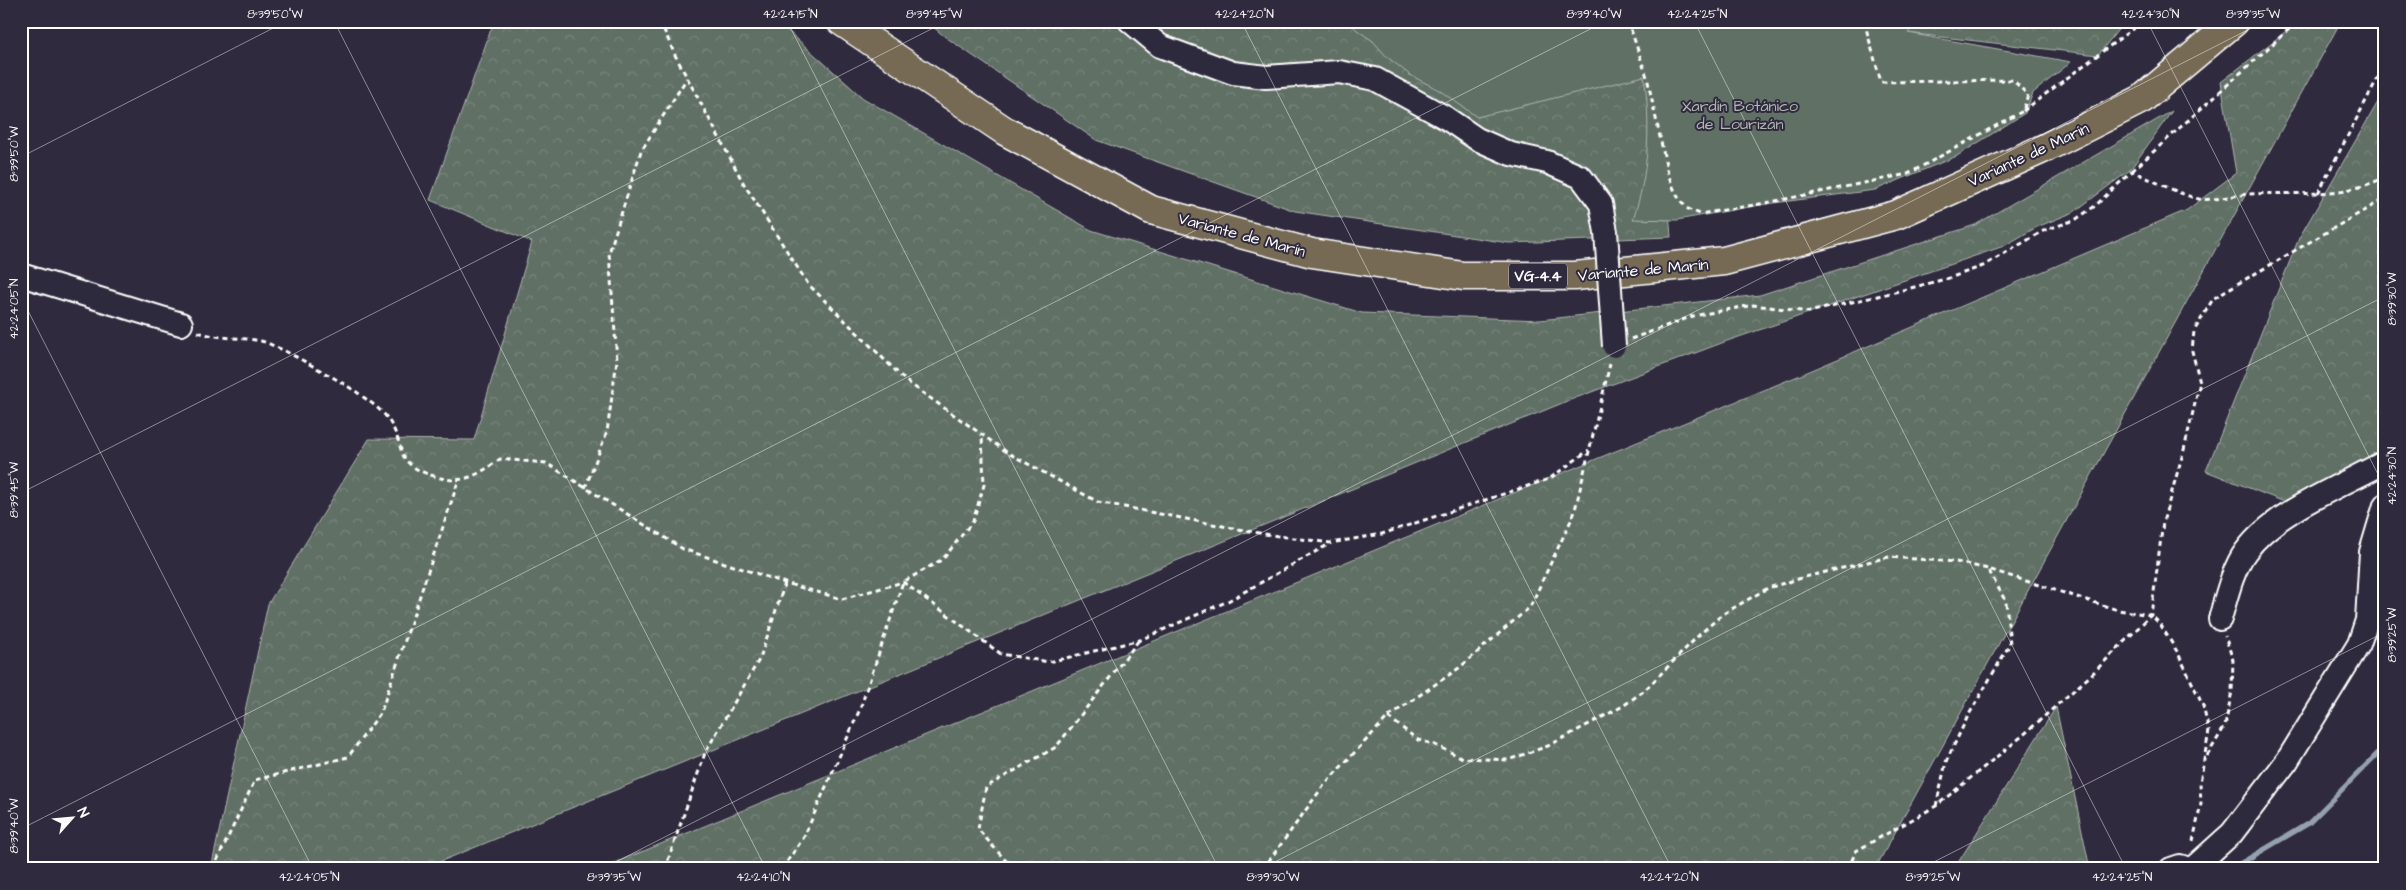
<svg xmlns="http://www.w3.org/2000/svg" width="2406" height="890" font-family="'Architects Daughter',sans-serif">
<defs>
<pattern id="forest-crowns" width="20" height="18" patternUnits="userSpaceOnUse" patternTransform="scale(1.25)"><rect width="20" height="18" fill="#606f65"/><path d="M2 6a3 3 0 1 1 6 0M12 15a3 3 0 1 1 6 0" fill="none" stroke="#78857c"/></pattern>
</defs>
<rect width="100%" height="100%" fill="#2f2a3d"/>
<filter id="ink" filterUnits="userSpaceOnUse"><feTurbulence type="fractalNoise" baseFrequency=".02" numOctaves="2"/><feDisplacementMap in="SourceGraphic" scale="10" xChannelSelector="R" yChannelSelector="G"/><feConvolveMatrix kernelMatrix="1 2 1 2 8 2 1 2 1" color-interpolation-filters="sRGB"/></filter>
<g filter="url(#ink)">
<path fill="url(#forest-crowns)" stroke="#b0b7b2" d="M 494,21 L 777,21 L 863,98 L 1091,230 L 1362,313 L 1540,320 L 1760,295 L 1975,225 L 2172,111 L 2130,170 L 2074,212 L 2037,227 L 2004,246 L 1727,341 L 1565,402 L 422,869 L 211,869 L 268,604 L 369,439 L 474,440 L 532,242 L 430,200 Z
M 926,21 L 1398,21 L 1657,60 L 1671,237 L 1509,243 L 1295,211 L 1096,140 L 944,36 Z
M 1915,21 L 2125,21 L 2098,55 L 1907,33 Z
M 2299,21 L 2341,21 L 1875,869 L 600,869 L 1798,376 L 2187,210 L 2236,173 L 2221,82 Z
M 2385,90 L 2385,289 L 2379,296 L 2385,316 L 2385,456 L 2287,503 L 2206,471 L 2299,238 Z
M 2056,707 L 2090,869 L 1954,869 Z"/>
<path fill="#606f65" stroke="#b0b7b2" d="M 1349,21 L 1918,21 L 1908,33 L 2071,62 L 2033,93 L 2025,113 L 1957,156 L 1875,190 L 1766,204 L 1677,220 L 1633,219 C 1649,174 1651,123 1644,76 L 1477,117 L 1439,90 L 1410,75 L 1386,56 L 1373,41 L 1357,30 Z"/>
<g fill="none" stroke-linecap="round" stroke-linejoin="round">
<path stroke="#95a1af" stroke-width="5" d="M 2231,869 L 2309,823 L 2385,746"/>
<g stroke="#fff" stroke-width="26">
<path id="minor" d="M 1130,21 L 1160,46 L 1233,73 L 1266,77 L 1339,72 L 1375,79 L 1446,118 L 1477,139 L 1511,154 L 1547,162 L 1581,177 L 1601,204 L 1606,232
M 21,275 L 181,324
M 2220,619 C 2226,598 2233,568 2246,551 C 2275,511 2341,486 2385,462
M 2171,869 L 2180,866 L 2189,869
M 2192,869 L 2232,833 L 2287,761 L 2359,644 L 2367,620 L 2371,552 L 2385,505"/>
</g>
<g stroke="#fff" stroke-width="31">
<path id="highway" d="M 841,21 L 1005,131 L 1151,210 L 1312,253 L 1463,276 L 1575,276 L 1724,261 L 1896,215 L 2047,147 L 2142,99 L 2235,21"/>
</g>
<path stroke="#fff" stroke-width="3" stroke-dasharray="5 4" stroke-linecap="butt" d="M 660,21 L 675,55 L 744,184 L 808,284 L 906,381 L 1008,453 L 1098,502 L 1264,534 L 1331,543 L 1382,534 L 1549,479 L 1589,450
M 1628,21 L 1647,77 L 1668,174 L 1676,194 L 1686,208 L 1700,214 L 1766,203 L 1908,174 L 2023,111 L 2028,95 L 2013,80 L 1881,82 L 1864,21
M 2023,111 L 2143,21
M 2132,171 L 2298,21
M 2318,193 L 2385,64
M 198,332 C 218,339 240,337 261,341 C 276,344 344,383 358,393 C 367,400 381,409 387,418 C 408,447 391,463 434,476 C 462,486 478,475 500,459 L 546,463 L 683,549 L 785,583 L 842,599 L 903,582 L 1001,654 L 1049,662 L 1140,640 L 1228,601 L 1331,543
M 1631,339 L 1693,316 L 1753,305 L 1809,312 L 1899,291 L 1949,278 L 1983,266 L 2045,230 L 2075,220 L 2095,206 L 2132,171 C 2148,178 2183,196 2199,199 C 2215,201 2234,195 2249,194 C 2294,192 2343,199 2385,177
M 585,488 L 607,432 L 617,360 L 609,253 L 641,151 L 687,78
M 1388,717 L 1418,740 L 1433,744 L 1463,758 L 1508,760 L 1548,746 L 1623,706 L 1645,690 L 1701,633 L 1723,614 L 1768,588 L 1805,577 L 1889,557 L 1956,562 L 1988,569 L 2118,610 L 2151,615 L 2160,624 L 2178,653 L 2203,706 L 2209,731 L 2200,783 L 2201,804 L 2193,841
M 2207,756 L 2225,726 L 2232,691 L 2233,660 L 2225,636
M 1936,806 L 1946,762 L 1967,718 L 2010,644 L 2006,602 L 1988,569
M 213,869 L 255,780 L 348,757 L 381,712 L 459,479
M 665,869 L 705,753 L 760,658 L 785,583
M 782,869 L 804,837 L 860,709 L 903,582 L 943,559 L 973,521 L 984,485 L 982,435
M 1013,869 L 978,829 L 986,787 L 1056,747 L 1139,640
M 1263,869 L 1324,785 L 1388,717 L 1459,668 L 1530,607 L 1574,514 L 1610,364
M 1848,869 L 1856,851 L 1936,806 L 2021,737 L 2091,675 L 2151,615 L 2163,522 L 2184,450 L 2200,382 L 2192,351 L 2194,331 L 2213,299 L 2225,291 L 2379,202 L 2385,196"/>
<use href="#minor" stroke="#2f2a3d" stroke-width="22"/>
<use href="#highway" stroke="#766a54" stroke-width="28"/>
<g stroke="#fff" stroke-width="26" stroke-linecap="butt">
<path id="minor-bridge" d="M 1606,232 L 1614,346"/>
</g>
<use href="#minor-bridge" stroke="#2f2a3d" stroke-width="22"/>
</g>
</g>
<path fill="none" stroke="#fff" stroke-width="1" stroke-opacity="0.45" d="M 334,21 L 766,869M 787,21 L 1219,869M 1241,21 L 1672,869M 1694,21 L 2126,869M 2147,21 L 2385,488M 21,157 L 287,21M 21,297 L 313,869M 21,493 L 947,21M 21,829 L 1606,21M 602,869 L 2265,21M 1261,869 L 2385,296M 1920,869 L 2385,632"/>
<g text-anchor="middle" stroke-width="4" stroke-linejoin="round" paint-order="stroke">
<rect fill="#2f2a3d" stroke="#c1bfc5" stroke-width="1" x="1509" y="263.5" width="58" height="25" rx="4"/>
<g font-size="15" font-weight="bold" fill="#fff">
<text x="1538" y="281">VG-4.4</text>
</g>
<g font-size="16" fill="#b0b7b2" stroke="#2f2a3d">
<text x="1740" y="111">Xardín Botánico<tspan x="1740" dy="18">de Lourizán</tspan></text>
</g>
<g font-size="16" fill="#fff" stroke="#2f2a3d">
<text transform="translate(2028 154) rotate(-25)" y="6">Variante de Marín</text>
<text transform="translate(1242 234) rotate(15)" y="6">Variante de Marín</text>
<text transform="translate(1643 269) rotate(-5)" y="6">Variante de Marín</text>
</g>
</g>
<rect width="2406" height="890" fill="none" stroke="#2f2a3d" stroke-width="55"/>
<g transform="translate(72 818) rotate(63)" stroke="#2f2a3d" stroke-width="4" paint-order="stroke">
<path d="M0-4L9 19L0 12L-9 19Z" fill="#ffffff"/>
<text y="-8" font-size="14" font-weight="bold" text-anchor="middle" fill="#ffffff">N</text>
</g>
<rect x="28" y="28" width="2350" height="834" fill="none" stroke="#fff" stroke-width="2"/>
<g font-size="12" text-anchor="middle" fill="#fff">
<text x="275" y="18">8°39'50"W</text>
<text x="790" y="18">42°24'15"N</text>
<text x="934" y="18">8°39'45"W</text>
<text x="1244" y="18">42°24'20"N</text>
<text x="1594" y="18">8°39'40"W</text>
<text x="1697" y="18">42°24'25"N</text>
<text x="2150" y="18">42°24'30"N</text>
<text x="2253" y="18">8°39'35"W</text>
<text transform="translate(14 154) rotate(-90)" y="4">8°39'50"W</text>
<text transform="translate(2392 299) rotate(-90)" y="4">8°39'30"W</text>
<text transform="translate(14 309) rotate(-90)" y="4">42°24'05"N</text>
<text transform="translate(2392 476) rotate(-90)" y="4">42°24'30"N</text>
<text transform="translate(14 490) rotate(-90)" y="4">8°39'45"W</text>
<text transform="translate(2392 635) rotate(-90)" y="4">8°39'25"W</text>
<text transform="translate(14 826) rotate(-90)" y="4">8°39'40"W</text>
<text x="309" y="881">42°24'05"N</text>
<text x="614" y="881">8°39'35"W</text>
<text x="763" y="881">42°24'10"N</text>
<text x="1273" y="881">8°39'30"W</text>
<text x="1669" y="881">42°24'20"N</text>
<text x="1933" y="881">8°39'25"W</text>
<text x="2122" y="881">42°24'25"N</text>
</g>
</svg>
